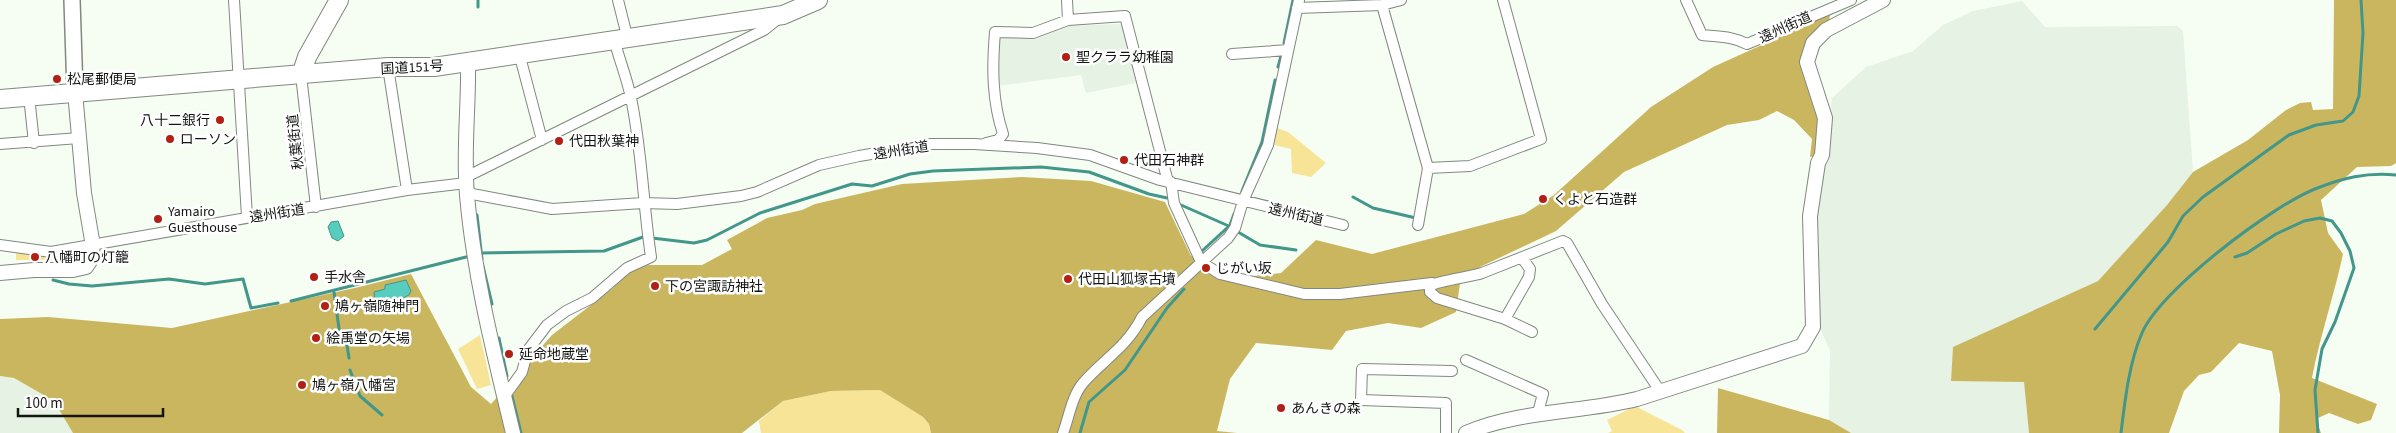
<svg xmlns="http://www.w3.org/2000/svg" width="2396" height="433" font-family="'Source Sans 3','Noto Sans JP',sans-serif">
<rect width="100%" height="100%" fill="#f6fef4"/>
<path fill="#e6f2e3" d="M 2022,1 L 2045,27 L 2177,26 L 2183,31 L 2193,172 L 2167,205 L 2098,281 L 1953,348 L 1951,381 L 2024,381 L 2029,433 L 1851,433 L 1829,420 L 1830,351 L 1820,328 L 1816,229 L 1832,98 L 1866,67 L 1913,51 L 1943,25 L 1973,11 Z
M 1120,24 L 1125,27 L 1140,82 L 1086,93 L 1081,75 L 996,86 L 998,38 L 1001,35 L 1067,26 Z
M 0,376 L 14,378 L 54,401 L 73,433 L 0,433 Z"/>
<path fill="#f7e496" d="M 1277,128 L 1288,132 L 1326,163 L 1311,177 L 1292,173 L 1291,149 L 1274,145 Z
M 16,251 L 50,256 L 77,254 L 77,257 L 62,260 L 16,260 Z
M 480,335 L 491,385 L 477,389 L 458,349 Z
M 880,390 L 923,417 L 929,424 L 931,433 L 761,433 L 759,421 L 783,401 L 831,391 Z
M 1635,406 L 1682,430 L 1685,433 L 1608,433 L 1612,431 L 1607,420 Z"/>
<path fill="#cbb660" d="M 2334,0 L 2396,0 L 2396,163 L 2391,166 L 2357,167 L 2321,200 L 2328,233 L 2343,254 C 2334,296 2320,336 2312,378 L 2377,404 L 2371,420 L 2358,424 L 2329,413 L 2316,419 L 2321,433 L 2279,433 L 2280,395 L 2272,351 L 2239,343 L 2211,372 L 2199,375 L 2184,391 L 2169,433 L 2029,433 L 2024,382 L 1951,381 L 1953,347 L 2098,281 L 2167,205 L 2193,172 L 2248,140 L 2286,110 L 2300,103 L 2311,102 L 2313,110 L 2333,109 Z
M 1830,14 L 1829,23 L 1806,40 L 1801,60 L 1819,118 L 1816,156 L 1810,157 L 1812,139 L 1794,120 L 1777,111 L 1759,120 L 1727,125 L 1624,172 L 1556,231 L 1461,276 L 1456,312 L 1421,328 L 1388,323 L 1346,331 L 1332,350 L 1256,343 L 1230,379 L 1217,431 L 1237,433 L 931,433 L 929,424 L 923,417 L 880,390 L 831,391 L 783,401 L 742,433 L 73,433 L 54,401 L 14,378 L 0,376 L 0,319 L 48,317 L 172,328 L 359,287 L 411,274 L 471,387 L 491,404 L 552,335 L 613,288 L 629,271 L 648,265 L 702,265 L 732,249 L 727,240 L 767,218 L 802,210 L 815,204 L 902,184 L 1022,177 L 1091,181 L 1165,202 L 1191,256 L 1236,278 L 1281,273 L 1316,240 L 1372,254 L 1524,214 L 1554,195 L 1651,107 L 1713,67 Z
M 1718,388 L 1829,420 L 1851,433 L 1717,433 Z"/>
<path fill="#56cdbd" stroke="#42968a" d="M 338,221 L 344,236 L 338,241 L 332,238 L 328,227 L 331,222 Z
M 406,280 L 411,291 L 409,295 L 397,301 L 396,307 L 378,307 L 375,303 L 374,292 L 385,289 L 385,285 Z"/>
<g fill="none" stroke-linecap="round" stroke-linejoin="round">
<path stroke="#42968a" stroke-width="3" d="M 478,0 L 478,7
M 1284,43 L 1293,0
M 1278,67 L 1281,56
M 1242,191 L 1262,142 L 1275,80
M 1353,197 L 1373,208 L 1416,218
M 1181,205 L 1231,227
M 477,215 L 482,259
M 1230,225 L 1234,214
M 1238,232 L 1260,245 L 1296,250
M 652,238 L 694,243 L 707,240 L 760,213 L 852,184 L 872,186 L 910,174 L 933,171 L 1041,167 L 1089,172 L 1149,194 L 1167,198
M 1202,251 L 1227,228
M 481,253 L 604,251 L 643,237
M 2235,257 L 2247,253 L 2276,234 L 2304,221 L 2320,218 L 2332,221 L 2341,233 L 2350,251 L 2354,268 L 2335,322 L 2322,349 L 2315,390 L 2318,433
M 483,266 L 492,304
M 53,280 L 69,284 L 92,286 L 169,279 L 205,284 L 243,279 L 251,308 L 278,303
M 334,292 L 340,336 L 347,345 L 349,358
M 291,301 L 466,257
M 2095,329 L 2168,242 L 2183,216 L 2203,197 L 2289,135 L 2316,125 L 2343,121 L 2353,112 L 2359,96 L 2363,33 L 2361,0
M 499,338 L 507,376
M 350,370 L 360,396 L 382,415
M 512,396 L 521,433
M 1080,433 L 1089,402 L 1125,370 L 1167,308 L 1184,289
M 2121,433 C 2125,400 2129,363 2142,333 C 2160,290 2272,206 2315,189 C 2342,178 2367,172 2396,175"/>
<g stroke="#81887f" stroke-width="12">
<path id="minor" d="M 234,0 L 247,217
M 618,0 L 627,36
M 1686,0 L 1702,35 C 1718,37 1732,36 1747,44 L 1851,0
M 1382,5 L 1428,168 L 1470,166 L 1541,139 L 1503,0
M 1297,8 L 1382,5 L 1401,0
M 1068,20 L 1125,16 L 1168,182
M 519,53 L 542,140
M 1232,54 L 1288,50
M 388,67 L 407,190
M 301,75 L 316,207
M 29,96 L 34,143
M 986,143 L 998,140 L 1003,134 C 992,100 992,68 995,32 L 1033,33 L 1068,20 L 1067,0
M 0,144 L 79,138
M 466,177 L 764,30 L 779,18
M 1171,182 L 1174,203 L 1201,262 L 1220,274 L 1304,294 L 1340,294 L 1432,283
M 467,193 L 552,209 L 643,203 L 677,204 L 741,196 L 757,192 L 819,165 L 859,156 L 931,144 L 974,144 L 1037,148 L 1090,155 L 1160,180 L 1343,225
M 1418,225 L 1428,168
M 0,245 L 51,252 L 407,190 L 466,183
M 1505,319 L 1529,277 L 1530,269 L 1522,258
M 1532,332 L 1505,319 L 1437,298 L 1430,292 L 1430,287 C 1434,281 1471,277 1482,273 L 1563,241 L 1567,243 L 1602,304 L 1660,391
M 1466,360 L 1543,394 L 1537,416
M 504,397 L 522,372 L 528,350 L 547,325 L 566,311 L 592,298 L 627,268 L 651,257 C 643,204 642,150 631,98 C 627,78 619,59 614,39
M 1063,433 C 1069,417 1072,396 1083,383 C 1104,359 1127,347 1142,317 L 1228,238 L 1235,228 L 1243,201 L 1268,145 L 1299,0
M 1446,433 L 1446,403 L 1361,400 L 1362,369 L 1452,371"/>
</g>
<g stroke="#81887f" stroke-width="16">
<path id="tertiary" d="M 468,62 C 469,106 463,151 467,195 C 474,276 494,354 513,433
M 0,273 L 34,270 L 73,270 L 86,267 L 90,261 L 93,246 L 84,193 L 75,92
M 1466,433 C 1519,410 1581,413 1637,399 L 1802,346 L 1813,327 L 1810,216 L 1818,163 L 1822,155 L 1825,118 L 1807,62 L 1813,43 L 1826,30 L 1883,0"/>
</g>
<g stroke="#81887f" stroke-width="18">
<path id="secondary" d="M 72,0 L 75,92"/>
</g>
<g stroke="#81887f" stroke-width="20">
<path id="trunk" d="M 301,75 L 307,57 L 339,0
M 0,99 L 388,67 L 434,67 L 783,15 L 818,0"/>
</g>
<use href="#minor" stroke="#fff" stroke-width="10"/>
<use href="#tertiary" stroke="#fff" stroke-width="14"/>
<use href="#secondary" stroke="#fff" stroke-width="15"/>
<use href="#trunk" stroke="#fff" stroke-width="18"/>
</g>
<g fill="#b02015" stroke="#fff" stroke-width="2">
<circle cx="1066" cy="57" r="5"/>
<circle cx="57" cy="79" r="5"/>
<circle cx="220" cy="120" r="5"/>
<circle cx="170" cy="139" r="5"/>
<circle cx="559" cy="141" r="5"/>
<circle cx="1124" cy="160" r="5"/>
<circle cx="1543" cy="199" r="5"/>
<circle cx="158" cy="219" r="5"/>
<circle cx="35" cy="257" r="5"/>
<circle cx="1206" cy="268" r="5"/>
<circle cx="314" cy="277" r="5"/>
<circle cx="1068" cy="279" r="5"/>
<circle cx="655" cy="286" r="5"/>
<circle cx="325" cy="306" r="5"/>
<circle cx="316" cy="338" r="5"/>
<circle cx="509" cy="354" r="5"/>
<circle cx="302" cy="385" r="5"/>
<circle cx="1281" cy="408" r="5"/>
</g>
<g text-anchor="middle" stroke-width="5" stroke-linejoin="round" paint-order="stroke">
<g font-size="14" fill="#121512" stroke="#fff">
<text transform="translate(1785 27) rotate(-24)" y="5">遠州街道</text>
<text transform="translate(412 67) rotate(-3)" y="5">国道151号</text>
<text transform="translate(295 142) rotate(-96)" y="5">秋葉街道</text>
<text transform="translate(901 150) rotate(-9)" y="5">遠州街道</text>
<text transform="translate(277 213) rotate(-9)" y="5">遠州街道</text>
<text transform="translate(1296 214) rotate(13)" y="5">遠州街道</text>
</g>
<g font-size="14" fill="#121512" stroke="#fff" text-anchor="start">
<text x="1076" y="62">聖クララ幼稚園</text>
<text x="67" y="84">松尾郵便局</text>
<text x="210" y="125" text-anchor="end">八十二銀行</text>
<text x="180" y="144">ローソン</text>
<text x="569" y="146">代田秋葉神</text>
<text x="1134" y="165">代田石神群</text>
<text x="1553" y="204">くよと石造群</text>
<text x="168" y="216">Yamairo<tspan x="168" dy="16">Guesthouse</tspan></text>
<text x="45" y="262">八幡町の灯籠</text>
<text x="1216" y="273">じがい坂</text>
<text x="324" y="282">手水舎</text>
<text x="1078" y="284">代田山狐塚古墳</text>
<text x="665" y="291">下の宮諏訪神社</text>
<text x="335" y="311">鳩ヶ嶺随神門</text>
<text x="326" y="343">絵禹堂の矢場</text>
<text x="519" y="359">延命地蔵堂</text>
<text x="312" y="390">鳩ヶ嶺八幡宮</text>
<text x="1291" y="413">あんきの森</text>
</g>
</g>
<path d="M18 408v8h145v-8" fill="none" stroke="#121512" stroke-width="2.5"/>
<text x="25" y="408" font-size="15" fill="#121512" stroke="#ffffff" stroke-width="4" paint-order="stroke">100 m</text>
</svg>
